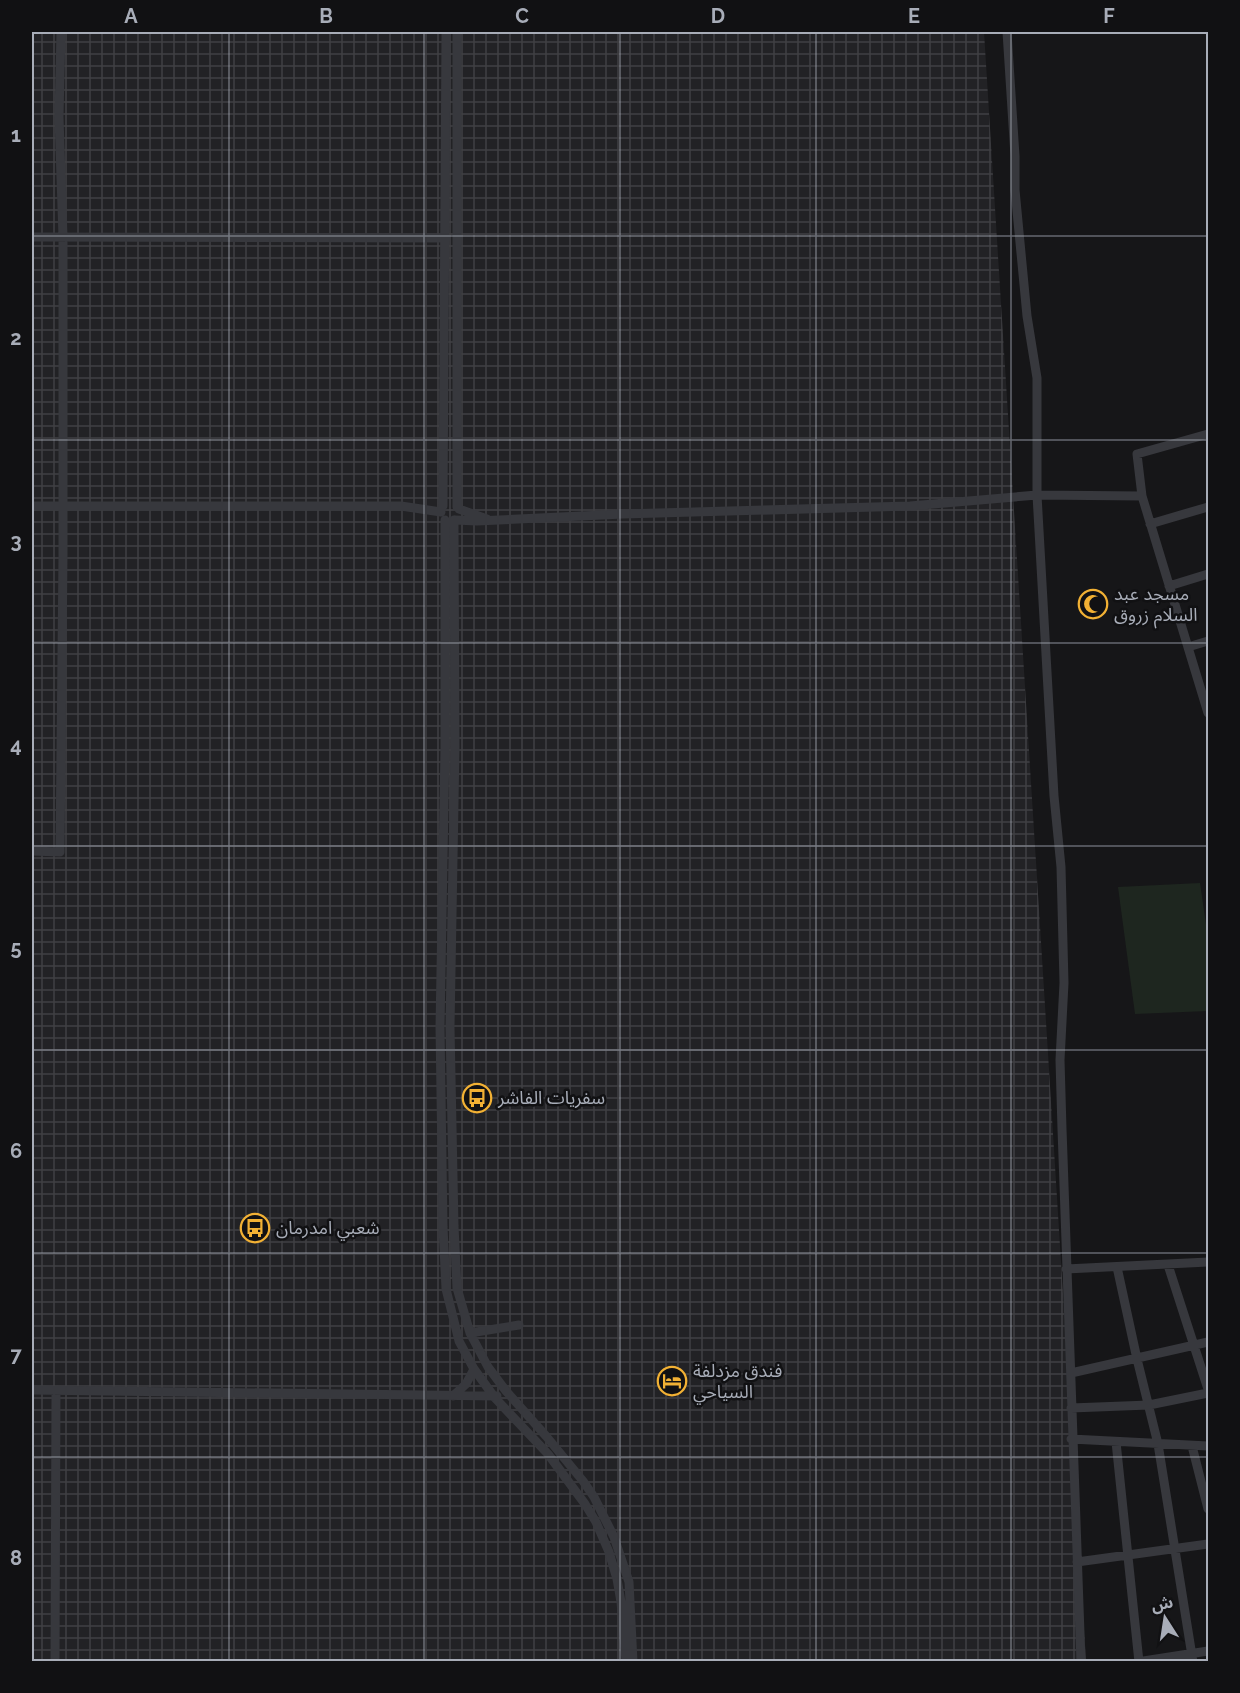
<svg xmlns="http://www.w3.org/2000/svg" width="1240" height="1693" font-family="Raleway,'Noto Sans Arabic',sans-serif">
<defs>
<pattern id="industrial-grid" width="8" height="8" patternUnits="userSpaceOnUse" patternTransform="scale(1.5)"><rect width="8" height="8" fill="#222225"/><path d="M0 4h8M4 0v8" fill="none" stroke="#3f3f43"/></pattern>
</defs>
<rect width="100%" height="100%" fill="#161618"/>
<path fill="url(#industrial-grid)" d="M 32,32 L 984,32 L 1086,1661 L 32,1662 Z"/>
<path fill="#1e261f" d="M 1200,883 L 1208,938 L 1208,1011 L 1135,1014 L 1118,887 Z"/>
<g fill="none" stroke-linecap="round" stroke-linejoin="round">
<path stroke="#37383d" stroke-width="9" d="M 1007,32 L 1015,156 L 1015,190 L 1027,316 L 1037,378 L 1037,495 L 1054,796 L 1061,867 L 1064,983 L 1060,1060 L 1062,1129 L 1081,1662
M 32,237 L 446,238
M 1208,434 L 1137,454 L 1142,496 L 1208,713
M 32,506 L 401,506 L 441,512
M 443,506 L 446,32
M 457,507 L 457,32
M 459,509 L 487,519
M 445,520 L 445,748 L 440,1027 L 443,1227 L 446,1289 L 459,1341 L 474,1369 L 495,1398 L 548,1454 L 585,1504 L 596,1522 L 609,1552 L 617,1579 L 621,1602 L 626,1662
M 454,520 L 455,747 L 450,1027 L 454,1226 L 457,1288 L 470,1333 L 488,1367 L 506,1391 L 546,1436 L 583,1481 L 594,1497 L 614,1537 L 629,1582 L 633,1662
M 455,520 L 477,521 L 623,514 L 910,506 L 1037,495 L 1142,496
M 1150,524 L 1208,507
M 1169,586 L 1208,574
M 1188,647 L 1208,641
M 32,851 L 60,852 L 63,555 L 63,237 L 59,117 L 61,32
M 1168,1265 L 1208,1389
M 1117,1267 L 1137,1359 L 1158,1444 L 1193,1662
M 1066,1269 L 1208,1262
M 470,1333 L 519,1325
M 1071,1373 L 1208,1342
M 32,1390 L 497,1396
M 453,1396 L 466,1384 L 474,1369
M 1071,1408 L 1149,1405 L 1208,1393
M 1071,1439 L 1208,1446
M 1116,1442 L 1139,1662
M 1192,1446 L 1208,1509
M 1077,1562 L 1208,1544
M 55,1662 L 56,1391
M 1137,1662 L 1208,1651"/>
</g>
<path fill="none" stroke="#a8adb8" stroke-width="1.5" stroke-opacity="0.55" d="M 229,32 L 229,1662M 424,32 L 424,1662M 620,32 L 620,1662M 816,32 L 816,1662M 1011,32 L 1011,1662M 32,236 L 1208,236M 32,440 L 1208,440M 32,643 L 1208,643M 32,846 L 1208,846M 32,1050 L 1208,1050M 32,1253 L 1208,1253M 32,1457 L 1208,1457"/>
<defs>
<g id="mosque-ring" transform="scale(1.5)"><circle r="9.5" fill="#111113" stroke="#f2b134" stroke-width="1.5"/><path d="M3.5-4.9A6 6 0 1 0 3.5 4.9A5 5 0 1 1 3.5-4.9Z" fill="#f2b134"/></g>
<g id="bus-ring" transform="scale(1.5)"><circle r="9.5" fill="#111113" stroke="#f2b134" stroke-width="1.5"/><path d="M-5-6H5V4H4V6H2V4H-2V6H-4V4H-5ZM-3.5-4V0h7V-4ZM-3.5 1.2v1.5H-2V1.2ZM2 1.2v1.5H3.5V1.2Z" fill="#f2b134"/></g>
<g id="hotel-ring" transform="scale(1.5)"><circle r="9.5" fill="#111113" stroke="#f2b134" stroke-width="1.5"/><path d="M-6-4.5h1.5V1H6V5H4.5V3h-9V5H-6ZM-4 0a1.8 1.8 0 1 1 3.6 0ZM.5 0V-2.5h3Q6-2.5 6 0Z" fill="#f2b134"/></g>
</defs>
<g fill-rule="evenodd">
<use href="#mosque-ring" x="1093" y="604"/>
<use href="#bus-ring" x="477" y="1098"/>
<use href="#bus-ring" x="255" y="1228"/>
<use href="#hotel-ring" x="672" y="1381"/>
</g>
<g text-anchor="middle" stroke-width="5" stroke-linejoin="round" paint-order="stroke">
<g font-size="18" fill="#a8adb8" stroke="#111113" text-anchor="start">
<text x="1114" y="600">مسجد عبد<tspan x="1114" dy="21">السلام زروق</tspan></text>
<text x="498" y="1104">سفريات الفاشر</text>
<text x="276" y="1234">شعبي امدرمان</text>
<text x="693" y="1377">فندق مزدلفة<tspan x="693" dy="21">السياحي</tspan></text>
</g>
</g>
<rect width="1240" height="1693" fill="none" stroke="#111113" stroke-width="66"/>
<g transform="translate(1165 1618) rotate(348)" stroke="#111113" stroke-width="4.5" paint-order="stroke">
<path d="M0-4.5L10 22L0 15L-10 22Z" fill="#a8adb8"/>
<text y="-9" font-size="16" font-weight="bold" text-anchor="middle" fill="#a8adb8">ش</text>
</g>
<rect x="33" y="33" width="1174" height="1627" fill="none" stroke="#a8adb8" stroke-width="2"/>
<g font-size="20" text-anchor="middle" font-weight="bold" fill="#a8adb8">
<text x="131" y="23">A</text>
<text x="326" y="23">B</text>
<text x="522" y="23">C</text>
<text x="718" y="23">D</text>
<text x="914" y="23">E</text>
<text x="1109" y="23">F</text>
<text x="16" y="142">1</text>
<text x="16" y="345">2</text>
<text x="16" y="548">3</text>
<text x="16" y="752">4</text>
<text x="16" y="955">5</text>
<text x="16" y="1158">6</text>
<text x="16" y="1362">7</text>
<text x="16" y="1565">8</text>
</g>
</svg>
